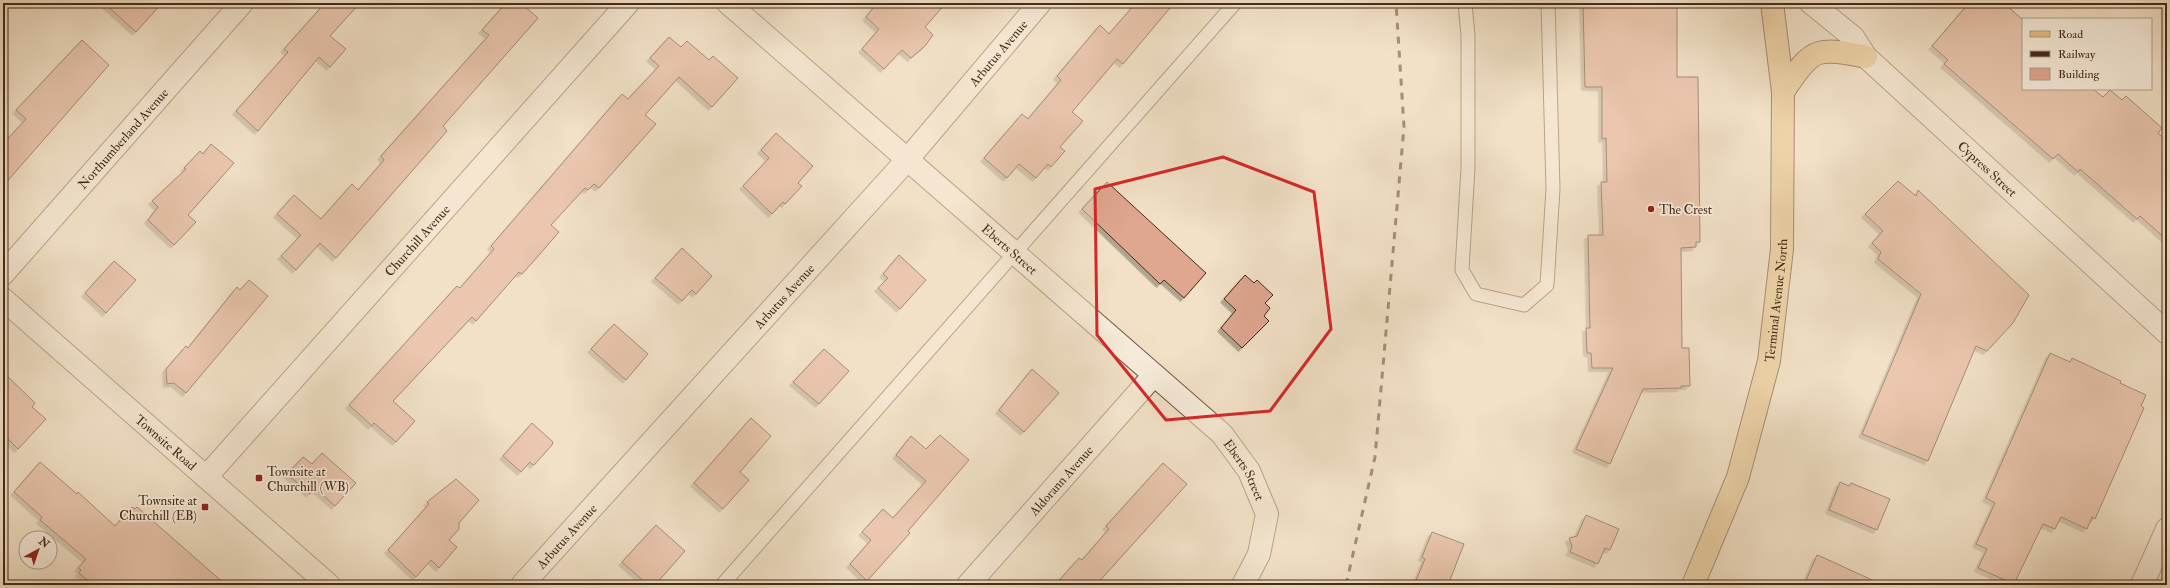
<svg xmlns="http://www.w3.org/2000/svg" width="2170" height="588" font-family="'IM FELL Double Pica',serif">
<defs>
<filter id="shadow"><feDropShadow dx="-3.5" dy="3.5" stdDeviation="0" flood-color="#0004"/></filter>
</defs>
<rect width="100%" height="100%" fill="#f2e1c7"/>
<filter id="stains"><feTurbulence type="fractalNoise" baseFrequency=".005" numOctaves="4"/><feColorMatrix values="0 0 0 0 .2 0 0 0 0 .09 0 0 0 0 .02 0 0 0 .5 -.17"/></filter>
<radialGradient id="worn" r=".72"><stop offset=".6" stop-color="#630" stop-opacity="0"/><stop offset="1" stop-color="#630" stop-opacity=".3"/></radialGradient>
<path fill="#dfa690" stroke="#462b1a" filter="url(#shadow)" d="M 104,3 L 162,3 L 136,32 Z
M 325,3 L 360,3 L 330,36 L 346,49 L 330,67 L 319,57 L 258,131 L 236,111 L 288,52 L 284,49 Z
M 506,3 L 521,3 L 538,18 L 443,126 L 447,131 L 336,258 L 320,243 L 296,270 L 281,256 L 301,235 L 277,214 L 294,195 L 321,219 L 352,184 L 358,190 L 384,160 L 381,156 L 489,35 L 482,30 Z
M 877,3 L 946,3 L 925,27 L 933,35 L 925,46 L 911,58 L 902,50 L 884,69 L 862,49 L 879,29 L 866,17 Z
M 1136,3 L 1174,3 L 1123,64 L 1117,59 L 1072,112 L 1083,121 L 1060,147 L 1065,151 L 1051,167 L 1048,164 L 1036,178 L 1019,164 L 1007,178 L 984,158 L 1022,114 L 1028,119 L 1061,80 L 1057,76 L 1100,25 L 1109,34 Z
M 1583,3 L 1677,3 L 1677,77 L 1698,77 L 1700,242 L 1696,242 L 1696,247 L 1681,248 L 1682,348 L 1689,348 L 1690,386 L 1681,386 L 1681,388 L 1643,389 L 1610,464 L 1576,449 L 1613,368 L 1592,368 L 1591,353 L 1587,353 L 1586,328 L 1590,328 L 1588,235 L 1603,235 L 1601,182 L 1607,182 L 1606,138 L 1602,139 L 1602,87 L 1585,87 Z
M 1969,3 L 2004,3 L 2023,20 L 2023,89 L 2093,89 L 2103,97 L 2110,90 L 2122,100 L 2126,96 L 2162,128 L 2158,133 L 2167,141 L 2167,240 L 2140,216 L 2137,219 L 2080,169 L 2078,172 L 2058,154 L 2053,159 L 1944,64 L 1948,60 L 1932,46 Z
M 669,37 L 681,47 L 687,41 L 709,60 L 713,56 L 738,78 L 712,107 L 679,77 L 645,115 L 656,124 L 599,188 L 594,184 L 588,190 L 585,188 L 551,225 L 559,232 L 532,263 L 522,274 L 519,272 L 476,321 L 472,317 L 393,401 L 415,421 L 396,442 L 374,423 L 372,426 L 349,405 L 457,286 L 460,288 L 494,249 L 491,246 L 622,94 L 628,99 L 659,66 L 650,58 Z
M 82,40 L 109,65 L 3,186 L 3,144 L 26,119 L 16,110 Z
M 776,133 L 813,166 L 798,183 L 802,186 L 785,204 L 783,202 L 772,214 L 743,186 L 769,158 L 761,150 Z
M 211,144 L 234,163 L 188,215 L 196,222 L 174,245 L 148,220 L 158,207 L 152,201 L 186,169 L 184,168 L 200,151 L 203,154 Z
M 1898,181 L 1916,196 L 1918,190 L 2029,295 L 2013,323 L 1987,351 L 1976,346 L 1928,461 L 1862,434 L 1921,294 L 1878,259 L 1881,252 L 1872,243 L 1883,231 L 1865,214 Z
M 1107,182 L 1206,273 L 1184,298 L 1164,280 L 1160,284 L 1082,209 Z
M 682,248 L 712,276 L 696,294 L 692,290 L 682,301 L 655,278 Z
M 899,255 L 926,280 L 900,309 L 878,288 L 888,278 L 883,274 Z
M 114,261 L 136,280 L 106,313 L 85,293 Z
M 1245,275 L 1254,283 L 1257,280 L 1273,295 L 1265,303 L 1270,308 L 1264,316 L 1269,321 L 1242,348 L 1221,328 L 1236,310 L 1224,299 Z
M 249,280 L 268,296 L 186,393 L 174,383 L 167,384 L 166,369 L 186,346 L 188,348 L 237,287 L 240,290 Z
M 614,324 L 648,354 L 626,380 L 591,349 Z
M 824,349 L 849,371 L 819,404 L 793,382 Z
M 2050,353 L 2070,362 L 2072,358 L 2121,381 L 2120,383 L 2146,395 L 2141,406 L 2144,408 L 2095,519 L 2092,517 L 2087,529 L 2061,517 L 2055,529 L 2043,524 L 2014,584 L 1978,568 L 1987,549 L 1976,544 L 1995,503 L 1986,498 Z
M 1032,369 L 1059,393 L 1024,432 L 999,410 Z
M 3,372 L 35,403 L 32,407 L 46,419 L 18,449 L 3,434 Z
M 751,418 L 771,436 L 740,472 L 749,480 L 723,509 L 694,483 Z
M 532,423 L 553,442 L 552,445 L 535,464 L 533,465 L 530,462 L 521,472 L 503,456 Z
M 940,435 L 969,460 L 908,531 L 910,533 L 867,581 L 850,564 L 871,540 L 862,532 L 883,509 L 893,518 L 926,481 L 896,455 L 911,436 L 926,449 Z
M 322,453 L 356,483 L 335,506 L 315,488 L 310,494 L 287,474 L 303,457 L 312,464 Z
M 40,462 L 77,494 L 78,492 L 115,526 L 132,507 L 135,509 L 137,507 L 226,585 L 93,585 L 79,573 L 81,570 L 78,568 L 86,559 L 40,520 L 42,517 L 14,492 Z
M 1163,463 L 1187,484 L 1096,585 L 1055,585 L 1079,558 L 1082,560 L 1109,529 L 1106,526 Z
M 456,479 L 479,500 L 459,523 L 459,529 L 449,540 L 457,547 L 439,568 L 431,560 L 416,577 L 388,550 L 429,504 L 427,502 Z
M 1840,482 L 1849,486 L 1851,483 L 1890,499 L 1877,530 L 1829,510 Z
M 1586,515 L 1619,529 L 1610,550 L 1605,548 L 1598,564 L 1570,552 L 1572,546 L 1569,538 L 1577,536 Z
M 656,525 L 685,551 L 655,585 L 648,585 L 622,562 Z
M 1432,532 L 1464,544 L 1448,585 L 1414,585 L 1425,559 L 1422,557 Z
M 1817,555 L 1822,557 L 1883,585 L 1804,585 Z"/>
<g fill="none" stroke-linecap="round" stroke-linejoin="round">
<g stroke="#715845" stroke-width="15">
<path id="service" d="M 1465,3 L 1468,35 L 1468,168 L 1462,270 L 1476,294 L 1524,305 L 1547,285 L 1553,189 L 1548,3
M 722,585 L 1235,3"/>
</g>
<g stroke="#715845" stroke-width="24">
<g id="minor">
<path id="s1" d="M 728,3 L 1222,434 L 1249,471 L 1267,514 L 1259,554 L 1243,585"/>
<path id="s2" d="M 1811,3 L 1853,37 L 1866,57 L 2167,333"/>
<path id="s3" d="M 3,274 L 242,3"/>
<path id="s4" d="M 206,477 L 628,3"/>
<path id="s5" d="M 522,585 L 907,160 L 1040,3"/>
<path id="s6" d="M 968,585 L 1154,375"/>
<path d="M 2142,585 L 2167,529"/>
</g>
</g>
<g stroke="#715845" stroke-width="24">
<g id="tertiary">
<path id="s7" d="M 3,299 L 329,585"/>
</g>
</g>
<g stroke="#462b1a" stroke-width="24">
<g id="primary">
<path d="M 1783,92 C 1791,81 1804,57 1819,53 C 1833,49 1852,54 1866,57"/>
<path id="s8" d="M 1693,585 L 1738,477 L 1769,361 L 1782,249 L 1783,92 L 1772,3"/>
</g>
</g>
<use href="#service" stroke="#f7ecdb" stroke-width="13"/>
<use href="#minor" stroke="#f7ecdb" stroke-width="22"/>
<use href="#tertiary" stroke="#f7ecdb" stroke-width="22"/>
<use href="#primary" stroke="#e9c084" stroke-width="22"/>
<path stroke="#462b1a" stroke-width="3" stroke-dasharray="7 7" stroke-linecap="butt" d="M 1346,585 L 1375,457 L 1404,127 L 1396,3"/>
</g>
<path d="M0 0H2170V588H0ZM 1223,157 L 1314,192 L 1331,329 L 1270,411 L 1166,420 L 1097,335 L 1095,189 Z" fill="#f2e1c7" fill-opacity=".55" fill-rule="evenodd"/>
<path fill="none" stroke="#d62828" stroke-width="3" stroke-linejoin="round" d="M 1223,157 L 1314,192 L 1331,329 L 1270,411 L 1166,420 L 1097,335 L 1095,189 Z"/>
<g fill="#8f2418" stroke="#f7ecdb" stroke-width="1.5">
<circle cx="1651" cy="209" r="4"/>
<rect x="255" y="474" width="8" height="8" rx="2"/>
<rect x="201" y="503" width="8" height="8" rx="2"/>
</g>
<g text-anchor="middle" stroke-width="3.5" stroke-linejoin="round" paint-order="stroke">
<g font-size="13" fill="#462b1a" stroke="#f7ecdb">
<text dy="5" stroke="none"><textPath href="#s5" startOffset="714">Arbutus Avenue</textPath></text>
<text dy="5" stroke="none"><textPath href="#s3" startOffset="181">Northumberland Avenue</textPath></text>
<text dy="5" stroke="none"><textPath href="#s2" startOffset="243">Cypress Street</textPath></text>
<text dy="5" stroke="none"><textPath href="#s4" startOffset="317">Churchill Avenue</textPath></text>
<text dy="5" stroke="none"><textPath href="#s1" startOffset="374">Eberts Street</textPath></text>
<text dy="5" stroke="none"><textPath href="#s5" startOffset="390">Arbutus Avenue</textPath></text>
<text dy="5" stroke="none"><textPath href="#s8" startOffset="298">Terminal Avenue North</textPath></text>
<text dy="5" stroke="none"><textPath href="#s7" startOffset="217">Townsite Road</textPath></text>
<text dy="5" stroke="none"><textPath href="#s1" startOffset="698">Eberts Street</textPath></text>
<text dy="5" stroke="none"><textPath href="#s6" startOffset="140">Aldorann Avenue</textPath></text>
<text dy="5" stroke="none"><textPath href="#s5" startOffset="66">Arbutus Avenue</textPath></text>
</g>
<g font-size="13" fill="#462b1a" stroke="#f7ecdb" text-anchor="start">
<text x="1659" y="214">The Crest</text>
<text x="267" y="476">Townsite at<tspan x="267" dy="15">Churchill (WB)</tspan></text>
<text x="197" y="505" text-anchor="end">Townsite at<tspan x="197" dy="15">Churchill (EB)</tspan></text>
</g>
</g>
<rect width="2170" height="588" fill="none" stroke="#f2e1c7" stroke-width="16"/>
<rect x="4" y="4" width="2162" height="580" fill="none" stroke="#462b1a" stroke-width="2"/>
<rect x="8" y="8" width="2154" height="572" fill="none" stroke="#462b1a"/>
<rect x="2022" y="18" width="130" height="72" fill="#f7ecdb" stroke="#b09f8e"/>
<rect x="2030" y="31" width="20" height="6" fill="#e9c084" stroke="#b09f8e"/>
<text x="2058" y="38" font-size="12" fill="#462b1a">Road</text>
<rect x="2030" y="51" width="20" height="6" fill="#462b1a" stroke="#b09f8e"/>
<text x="2058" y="58" font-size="12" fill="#462b1a">Railway</text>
<rect x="2030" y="68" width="20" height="12" fill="#dfa690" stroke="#b09f8e"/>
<text x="2058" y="78" font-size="12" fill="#462b1a">Building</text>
<g transform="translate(38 550) rotate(40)"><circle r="19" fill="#f7ecdb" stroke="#b09f8e"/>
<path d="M0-3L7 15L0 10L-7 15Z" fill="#8f2418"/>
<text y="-6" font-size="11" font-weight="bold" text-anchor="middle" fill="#462b1a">N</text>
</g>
<rect width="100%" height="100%" filter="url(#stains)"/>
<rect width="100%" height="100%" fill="url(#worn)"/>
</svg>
